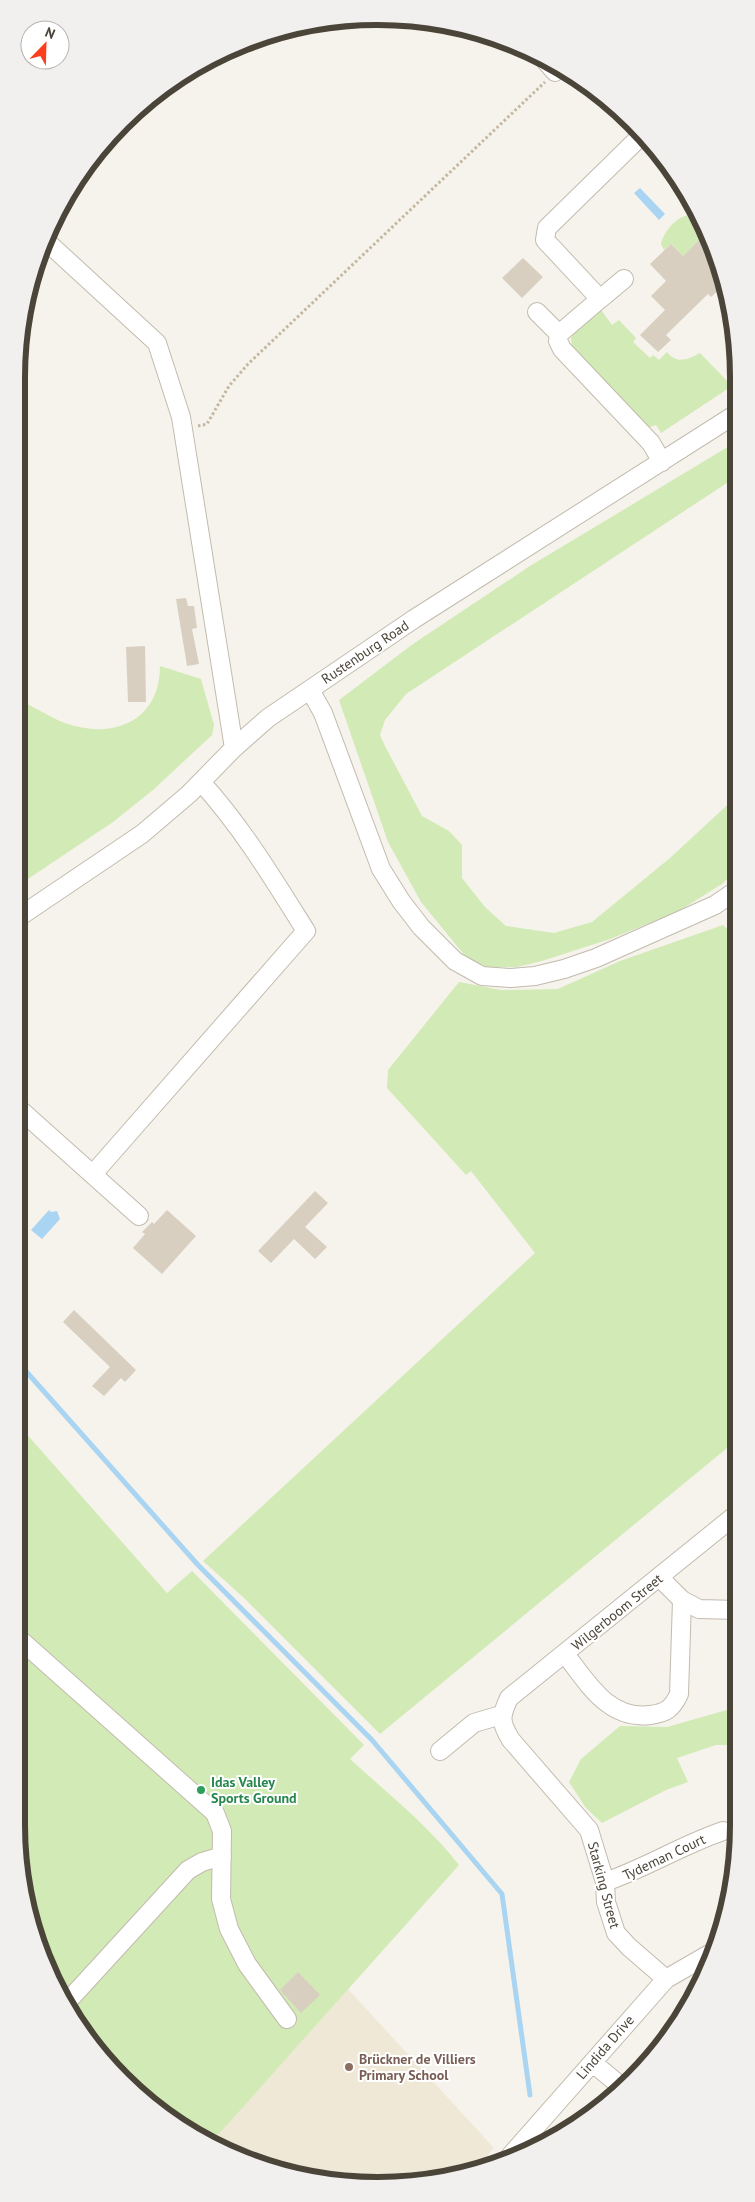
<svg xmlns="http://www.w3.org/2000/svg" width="755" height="2202" font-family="'PT Sans',sans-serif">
<rect width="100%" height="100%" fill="#f6f3ec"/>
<path fill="#efe8d6" d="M 348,1989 L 494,2148 L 472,2173 L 401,2185 L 331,2183 L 217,2148 L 210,2144 Z"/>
<path fill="#d2eab5" d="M 689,215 L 703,222 L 706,233 L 683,256 L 671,244 L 664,250 L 661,244 C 664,231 676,217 689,215 Z
M 599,307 L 612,325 L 619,320 L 636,338 L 633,342 L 650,358 L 653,355 L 659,360 L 667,352 C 677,365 689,359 700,353 L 732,386 L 661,433 L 656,425 L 645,429 L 573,353 L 571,340 L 572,333 Z
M 736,442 L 736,477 L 406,694 L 385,720 L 380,735 L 385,746 L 422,816 L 449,831 L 462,845 L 462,878 L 485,907 L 506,926 L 554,933 L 592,922 L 670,858 L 737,796 L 737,869 L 722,884 L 677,912 L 610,939 L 542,961 L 517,967 L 487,967 L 466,957 L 421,902 L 388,842 L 339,700 L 413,644 L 530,566 Z
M 160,666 L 201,679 L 214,725 L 212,735 L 153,790 L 113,822 L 16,887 L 16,699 C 33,705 48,717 65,723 C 112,740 160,722 160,666 Z
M 723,925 L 737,938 L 738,1439 L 380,1734 L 243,1597 L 203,1561 L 535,1253 L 471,1171 L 466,1175 L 387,1088 L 388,1070 L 459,982 L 501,990 L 558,989 L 620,961 Z
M 16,1422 L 167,1593 L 192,1571 L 364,1745 L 350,1759 C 387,1793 428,1825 459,1865 L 210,2144 L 158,2111 L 106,2063 L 44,1962 L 23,1895 L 16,1824 Z
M 738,1705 L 739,1759 L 730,1745 L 716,1745 L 677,1758 L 688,1782 L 666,1790 L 602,1823 L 586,1808 L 569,1782 L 581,1759 L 620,1726 L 667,1727 L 734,1708 Z"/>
<path fill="#a9d4f2" d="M 640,188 L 665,214 L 659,220 L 634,193 Z
M 49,1210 L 51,1212 L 57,1211 L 60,1219 L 42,1239 L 31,1230 Z"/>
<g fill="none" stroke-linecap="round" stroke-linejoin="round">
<path stroke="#a9d4f2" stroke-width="5" d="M 112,135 L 143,109 L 147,100
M 16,1360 L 198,1565 L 372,1740 L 502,1894 L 530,2095"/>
</g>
<path fill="#d8cfc1" d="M 706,233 L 721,282 L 717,286 L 720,289 L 711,297 L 708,294 L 666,335 L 671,340 L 658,352 L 640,335 L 665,310 L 651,296 L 666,281 L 650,264 L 671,244 L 683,256 Z
M 523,258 L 543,277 L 522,298 L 502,278 Z
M 186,598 L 188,606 L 194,606 L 197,628 L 192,629 L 199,664 L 187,666 L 176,599 Z
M 145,646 L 146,702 L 128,702 L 126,647 Z
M 315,1191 L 328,1203 L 305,1227 L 327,1247 L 315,1259 L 294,1239 L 271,1263 L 258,1251 Z
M 167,1210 L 196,1236 L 162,1274 L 133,1248 L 145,1234 L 142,1232 L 152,1222 L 154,1224 Z
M 74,1310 L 136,1370 L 125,1382 L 121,1378 L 104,1396 L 92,1386 L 110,1367 L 63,1322 Z
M 298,1972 L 320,1995 L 301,2013 L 280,1990 Z"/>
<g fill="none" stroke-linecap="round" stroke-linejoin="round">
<g stroke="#c2bbae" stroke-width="20">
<path id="minor" d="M 543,58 L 555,72
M 643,134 L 547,228 L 545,240 L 600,299 L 559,334 L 558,341 L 562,349 L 651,443 L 662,462
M 45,240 L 157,343 L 181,417 L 234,748
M 600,299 L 624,279
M 537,312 L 559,334
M 310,690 L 323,713 L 381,869 L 401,901 L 421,927 L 455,961 L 482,976 L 511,978 L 535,976 L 564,969 L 596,958 L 715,905 L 737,890
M 16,919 L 142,834 L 189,794 L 234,748 L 268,718 L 414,619 L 736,414
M 16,1106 L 139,1216
M 93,1174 L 306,931 C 274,880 242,827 201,782
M 660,1578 L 682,1600 L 699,1609 L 738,1610
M 16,1636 L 215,1813 L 222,1831 L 221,1899 L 229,1929 L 247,1964 L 287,2019
M 565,1654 C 588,1683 608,1720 650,1715 C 666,1713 672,1709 679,1694 L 682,1600
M 440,1751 L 474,1723 L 501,1715
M 605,1882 C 646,1868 682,1845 723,1831
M 666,1979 L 629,1947 L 616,1933 L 606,1902 L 605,1882 L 589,1830 L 511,1740 C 500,1722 500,1717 509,1698 L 738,1513
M 68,2001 L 188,1870 L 202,1862 L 222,1856
M 593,2063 L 623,2088
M 510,2156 L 666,1979 L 711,1953"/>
</g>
<path stroke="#c4b79f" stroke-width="3" stroke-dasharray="2.5 2.5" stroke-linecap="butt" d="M 569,80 L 576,85 L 582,85
M 198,426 L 207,424 L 229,386 L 248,364 L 545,82"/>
<use href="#minor" stroke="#fff" stroke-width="18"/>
</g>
<circle fill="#2e9e5b" stroke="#fff" stroke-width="2" cx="201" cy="1790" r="5"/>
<circle fill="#8d6e63" stroke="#fff" stroke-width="2" cx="349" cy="2067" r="5"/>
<g text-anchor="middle" stroke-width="4" stroke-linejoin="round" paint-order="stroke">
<g font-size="14" fill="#4b4439" stroke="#fff">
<text transform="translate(365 652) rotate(-34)" y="5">Rustenburg Road</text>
<text transform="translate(617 1612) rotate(-39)" y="5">Wilgerboom Street</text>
<text transform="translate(664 1857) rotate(-25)" y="5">Tydeman Court</text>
<text transform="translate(604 1885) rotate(75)" y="5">Starking Street</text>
<text transform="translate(605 2047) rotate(-49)" y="5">Lindida Drive</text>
</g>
<g font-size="14" font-weight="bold" fill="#27864d" stroke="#fff" text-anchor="start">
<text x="211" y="1787">Idas Valley<tspan x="211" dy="16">Sports Ground</tspan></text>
</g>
<g font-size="14" font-weight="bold" fill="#785e54" stroke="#fff" text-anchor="start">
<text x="359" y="2064">Brückner de Villiers<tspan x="359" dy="16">Primary School</tspan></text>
</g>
</g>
<path d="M0 0H755V2202H0ZM377 25H378A352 352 0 0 1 730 377V1825A352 352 0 0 1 378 2177H377A352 352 0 0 1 25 1825V377A352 352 0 0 1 377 25Z" fill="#f1f0ef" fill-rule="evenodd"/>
<path fill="none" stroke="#4b4439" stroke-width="6" d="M377 25H378A352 352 0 0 1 730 377V1825A352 352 0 0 1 378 2177H377A352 352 0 0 1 25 1825V377A352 352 0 0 1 377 25Z"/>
<g transform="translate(45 45) rotate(23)"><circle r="24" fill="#ffffff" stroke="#b7b4b0"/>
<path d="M0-4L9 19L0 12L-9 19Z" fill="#fc3f1d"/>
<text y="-8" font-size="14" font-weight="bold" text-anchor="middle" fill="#4b4439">N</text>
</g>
</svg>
